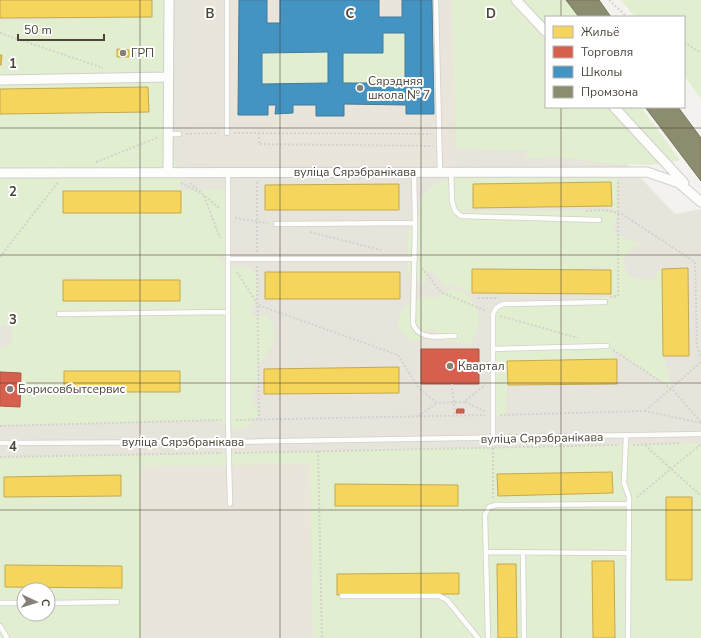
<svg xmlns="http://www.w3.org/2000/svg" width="701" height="638" font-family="'Nunito Sans',sans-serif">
<rect width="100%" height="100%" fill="#f4f2ee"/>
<path fill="#e7e4dc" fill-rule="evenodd" d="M 0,0 L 472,0 L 546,107 L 573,107 L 675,214 L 701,209 L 701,638 L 0,638 ZM 24,590 L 48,590 L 48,614 L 24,614 Z"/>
<path fill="#eae5da" d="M 193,0 L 506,0 L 527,150 L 456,149 L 455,167 L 190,163 Z
M 310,464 L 313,638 L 142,638 L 140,466 Z"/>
<path fill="#e1eecf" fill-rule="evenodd" d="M 152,0 L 169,0 L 168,134 L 179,172 L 181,190 L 228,189 L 228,259 L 213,252 L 234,268 L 247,267 L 258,275 L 258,290 L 250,316 L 267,315 L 274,327 L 273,344 L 258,367 L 259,379 L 251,396 L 259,413 L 251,425 L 236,430 L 212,420 L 0,426 L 0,349 L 12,344 L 12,324 L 0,326 L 0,114 L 149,112 L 148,87 L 0,89 L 0,21 L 152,17 ZM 63,191 L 181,191 L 181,213 L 63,213 ZM 57,277 L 129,280 L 180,280 L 180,301 L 63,301 L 63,280 ZM 64,371 L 180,371 L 180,391 L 64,392 Z
M 452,0 L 566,0 L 579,17 L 546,17 L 546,107 L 641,107 L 680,160 L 652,165 L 612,164 L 559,157 L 525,158 L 527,150 L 456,149 Z
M 621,0 L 701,0 L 701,99 L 684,75 L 684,17 L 635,17 Z
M 383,33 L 405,33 L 405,83 L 343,83 L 343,53 Z
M 328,52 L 328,83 L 262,84 L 262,53 Z
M 449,172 L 618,172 L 618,213 L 612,230 L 630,241 L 646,244 L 632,248 L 624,258 L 625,270 L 632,277 L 653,281 L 657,272 L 662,269 L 663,356 L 672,389 L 609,347 L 617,359 L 508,361 L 506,415 L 493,415 L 493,314 L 503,304 L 617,296 L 611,294 L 611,270 L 594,266 L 579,270 L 473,269 L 472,293 L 453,284 L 444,286 L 431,268 L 423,285 L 408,273 L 408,231 L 420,217 L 419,200 C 428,189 436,179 451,180 ZM 611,182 L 612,206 L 617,213 L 605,210 L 458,211 L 473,208 L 473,184 Z
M 452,289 L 465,293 L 477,307 L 479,324 L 471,344 L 442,341 L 431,328 L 419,341 L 410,341 L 397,326 L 403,308 L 422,296 L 435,298 Z
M 701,443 L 701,638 L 615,638 L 614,561 L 592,562 L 593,638 L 517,638 L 516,564 L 498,564 L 498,638 L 313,638 L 310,464 L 140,466 L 142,638 L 0,638 L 0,457 ZM 612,472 L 612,493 L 498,496 L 498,474 ZM 120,475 L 121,496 L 4,497 L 4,477 ZM 336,484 L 458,485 L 458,506 L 335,506 ZM 666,497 L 692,497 L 692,580 L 666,580 ZM 5,566 L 122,566 L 122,587 L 5,587 ZM 459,573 L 459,594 L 338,595 L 338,574 ZM 24,590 L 48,590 L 48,614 L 24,614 Z"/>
<path fill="#f6d55c" stroke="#c3aa52" d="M 0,0 L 152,0 L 152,17 L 0,18 Z
M 117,49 L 129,50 L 129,57 L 117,57 Z
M 0,55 L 2,55 L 1,65 L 0,65 Z
M 148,87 L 149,112 L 0,114 L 0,89 Z
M 611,182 L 612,206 L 473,208 L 473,184 Z
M 399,184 L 399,210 L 265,210 L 265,185 Z
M 63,191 L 181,191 L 181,213 L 63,213 Z
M 688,268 L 689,356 L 663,356 L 662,269 Z
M 472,269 L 611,270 L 611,294 L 472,293 Z
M 265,272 L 400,272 L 400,299 L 265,299 Z
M 63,280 L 180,280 L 180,301 L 63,301 Z
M 617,359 L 617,384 L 508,385 L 507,361 Z
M 399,367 L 399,393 L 264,394 L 264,369 Z
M 64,371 L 180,371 L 180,392 L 64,392 Z
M 612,472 L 613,493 L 498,496 L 497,474 Z
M 121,475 L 121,496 L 4,497 L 4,477 Z
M 335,484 L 458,485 L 458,506 L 335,506 Z
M 666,497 L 692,497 L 692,580 L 666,580 Z
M 592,561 L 614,561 L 615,638 L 593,638 Z
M 497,564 L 516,564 L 517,638 L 498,638 Z
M 5,565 L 122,566 L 122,588 L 5,587 Z
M 459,573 L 459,594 L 337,595 L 337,574 Z"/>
<path fill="#d6604d" stroke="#ac5847" d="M 421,349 L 479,349 L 479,384 L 421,384 Z
M 0,372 L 21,373 L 20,407 L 0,406 Z
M 457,409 L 464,409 L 464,413 L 456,413 Z"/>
<path fill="#4393c3" stroke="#457b9a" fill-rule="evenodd" d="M 239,0 L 267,0 L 267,23 L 280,23 L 280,0 L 379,0 L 379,17 L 402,17 L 402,0 L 432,0 L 434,114 L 406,114 L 406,105 L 344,104 L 344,116 L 316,116 L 316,105 L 293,105 L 293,113 L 275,114 L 276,105 L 268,105 L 268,115 L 238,115 ZM 383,33 L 405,33 L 405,83 L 343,83 L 343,53 L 383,53 ZM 328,52 L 328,83 L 262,84 L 262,53 Z"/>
<path fill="#8c8c6e" stroke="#78765e" d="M 566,0 L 599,0 L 611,17 L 579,17 Z
M 645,107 L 678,107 L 701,138 L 701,181 Z"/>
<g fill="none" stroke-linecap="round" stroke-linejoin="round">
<g stroke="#d2d0cb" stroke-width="6">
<path id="service" d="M 436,0 L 440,172
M 227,133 L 227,0
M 168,134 L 179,134
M 228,172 L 228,420 L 230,504
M 451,172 L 452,201 L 455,211 L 461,216 L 599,220
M 415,223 L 413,324 C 420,341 439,336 455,336
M 276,224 L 415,223 L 414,172
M 228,259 L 415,259
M 59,314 L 228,312
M 493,349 L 607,346
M 626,436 L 624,483 L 629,497 L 628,638
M 493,439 L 493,314 L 496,308 L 503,304 L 605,302
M 0,443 L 229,442 L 701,434
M 486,552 L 628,553
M 523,552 L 524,638
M 342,596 L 439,596 L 447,600 L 478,638
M 0,603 L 24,603
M 48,603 L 117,602
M 0,626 L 7,638
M 488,638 L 485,515 L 489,507 L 496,505 L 629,504"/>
</g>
<g stroke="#d2d0cb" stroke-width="11">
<path id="minor" d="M 516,0 L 546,32
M 0,80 L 168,77
M 614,107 L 684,183
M 0,173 L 647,172 L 679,183 L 701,202
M 168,173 L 169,0"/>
</g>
<path stroke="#d3d2cc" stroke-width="2" stroke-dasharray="2 2" stroke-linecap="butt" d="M 609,0 L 627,17
M 0,33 L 103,68
M 684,42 L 701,53
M 234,133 L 431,134
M 259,133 L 259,144 L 433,146
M 186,134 L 219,133
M 96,162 L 159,137
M 257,182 L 257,252
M 181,183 L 201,193
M 190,183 L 220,209
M 204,196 L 220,238
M 586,211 L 605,210 L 622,214 L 695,262 L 697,346 L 701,358
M 235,218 L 268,223
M 310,232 L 381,250
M 0,257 L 58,182
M 257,266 L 259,419
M 422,268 L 441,292 L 486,311
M 237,272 L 258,305 L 398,355 L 418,387 L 437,403 L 464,402 L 485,385
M 610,297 L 618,296 L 618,181
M 478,298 L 497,298
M 500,316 L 578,338
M 613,350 L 672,389 L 701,422
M 452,384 L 455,416
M 465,402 L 486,412
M 645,411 L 701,362
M 500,415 L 645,411 L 701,423
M 418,416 L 437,403
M 236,420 L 485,415
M 0,426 L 221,420
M 633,445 L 681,443
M 645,445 L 701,496
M 493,448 L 493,498
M 318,451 L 322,638
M 235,453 L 619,445
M 0,457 L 221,453
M 637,497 L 701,444"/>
<use href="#service" stroke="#fdfdfc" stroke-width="4.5"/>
<use href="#minor" stroke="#fdfdfc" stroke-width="9"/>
</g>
<path fill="none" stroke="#4b4439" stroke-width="1" stroke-opacity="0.55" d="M 140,0 L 140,638M 280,0 L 280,638M 421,0 L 421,638M 561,0 L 561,17M 561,107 L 561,638M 0,128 L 701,128M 0,255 L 701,255M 0,383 L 701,383M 0,510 L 701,510"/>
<g fill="#868178" stroke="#fff" stroke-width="1.5">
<circle cx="123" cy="53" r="4"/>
<circle cx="360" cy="88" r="4"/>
<circle cx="450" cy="366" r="4"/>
<circle cx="10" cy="389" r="4"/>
</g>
<g text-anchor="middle" stroke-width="4" stroke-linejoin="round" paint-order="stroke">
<g font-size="12" fill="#4b4439" stroke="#fff" text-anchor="start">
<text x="131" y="57">ГРП</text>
<text x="368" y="85">Сярэдняя<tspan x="368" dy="14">школа № 7</tspan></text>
<text x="458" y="370">Квартал</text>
<text x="18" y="393">Борисовбытсервис</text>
</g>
<g font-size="12" fill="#4b4439" stroke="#fff">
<text x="355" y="176">вуліца Сярэбранікава</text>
<text transform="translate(542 438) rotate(-1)" y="4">вуліца Сярэбранікава</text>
<text x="183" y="446">вуліца Сярэбранікава</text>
</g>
</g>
<g font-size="13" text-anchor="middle" font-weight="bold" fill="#4b4439" stroke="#fff" stroke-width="4" stroke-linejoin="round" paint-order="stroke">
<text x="210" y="18">B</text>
<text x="350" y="18">C</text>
<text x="491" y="18">D</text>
<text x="13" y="68">1</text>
<text x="13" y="196">2</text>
<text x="13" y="324">3</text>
<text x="13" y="451">4</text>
</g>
<rect x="545" y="16" width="140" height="92" fill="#ffffff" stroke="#b7b4b0"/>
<rect x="553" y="26" width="20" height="12" fill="#f6d55c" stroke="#b7b4b0"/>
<text x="581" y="36" font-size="12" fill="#4b4439">Жильё</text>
<rect x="553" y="46" width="20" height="12" fill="#d6604d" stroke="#b7b4b0"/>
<text x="581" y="56" font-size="12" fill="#4b4439">Торговля</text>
<rect x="553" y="66" width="20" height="12" fill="#4393c3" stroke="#b7b4b0"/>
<text x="581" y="76" font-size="12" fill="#4b4439">Школы</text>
<rect x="553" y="86" width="20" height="12" fill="#8c8c6e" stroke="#b7b4b0"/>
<text x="581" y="96" font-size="12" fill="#4b4439">Промзона</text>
<g transform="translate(36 602) rotate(94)"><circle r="19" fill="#ffffff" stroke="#b7b4b0"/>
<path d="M0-3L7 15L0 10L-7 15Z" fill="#868178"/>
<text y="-6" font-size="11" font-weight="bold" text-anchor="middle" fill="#4b4439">С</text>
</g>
<path d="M18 34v6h86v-6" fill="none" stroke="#4b4439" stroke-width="2"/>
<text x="24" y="34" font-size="12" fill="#4b4439" stroke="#ffffff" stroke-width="3" paint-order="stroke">50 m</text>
</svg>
